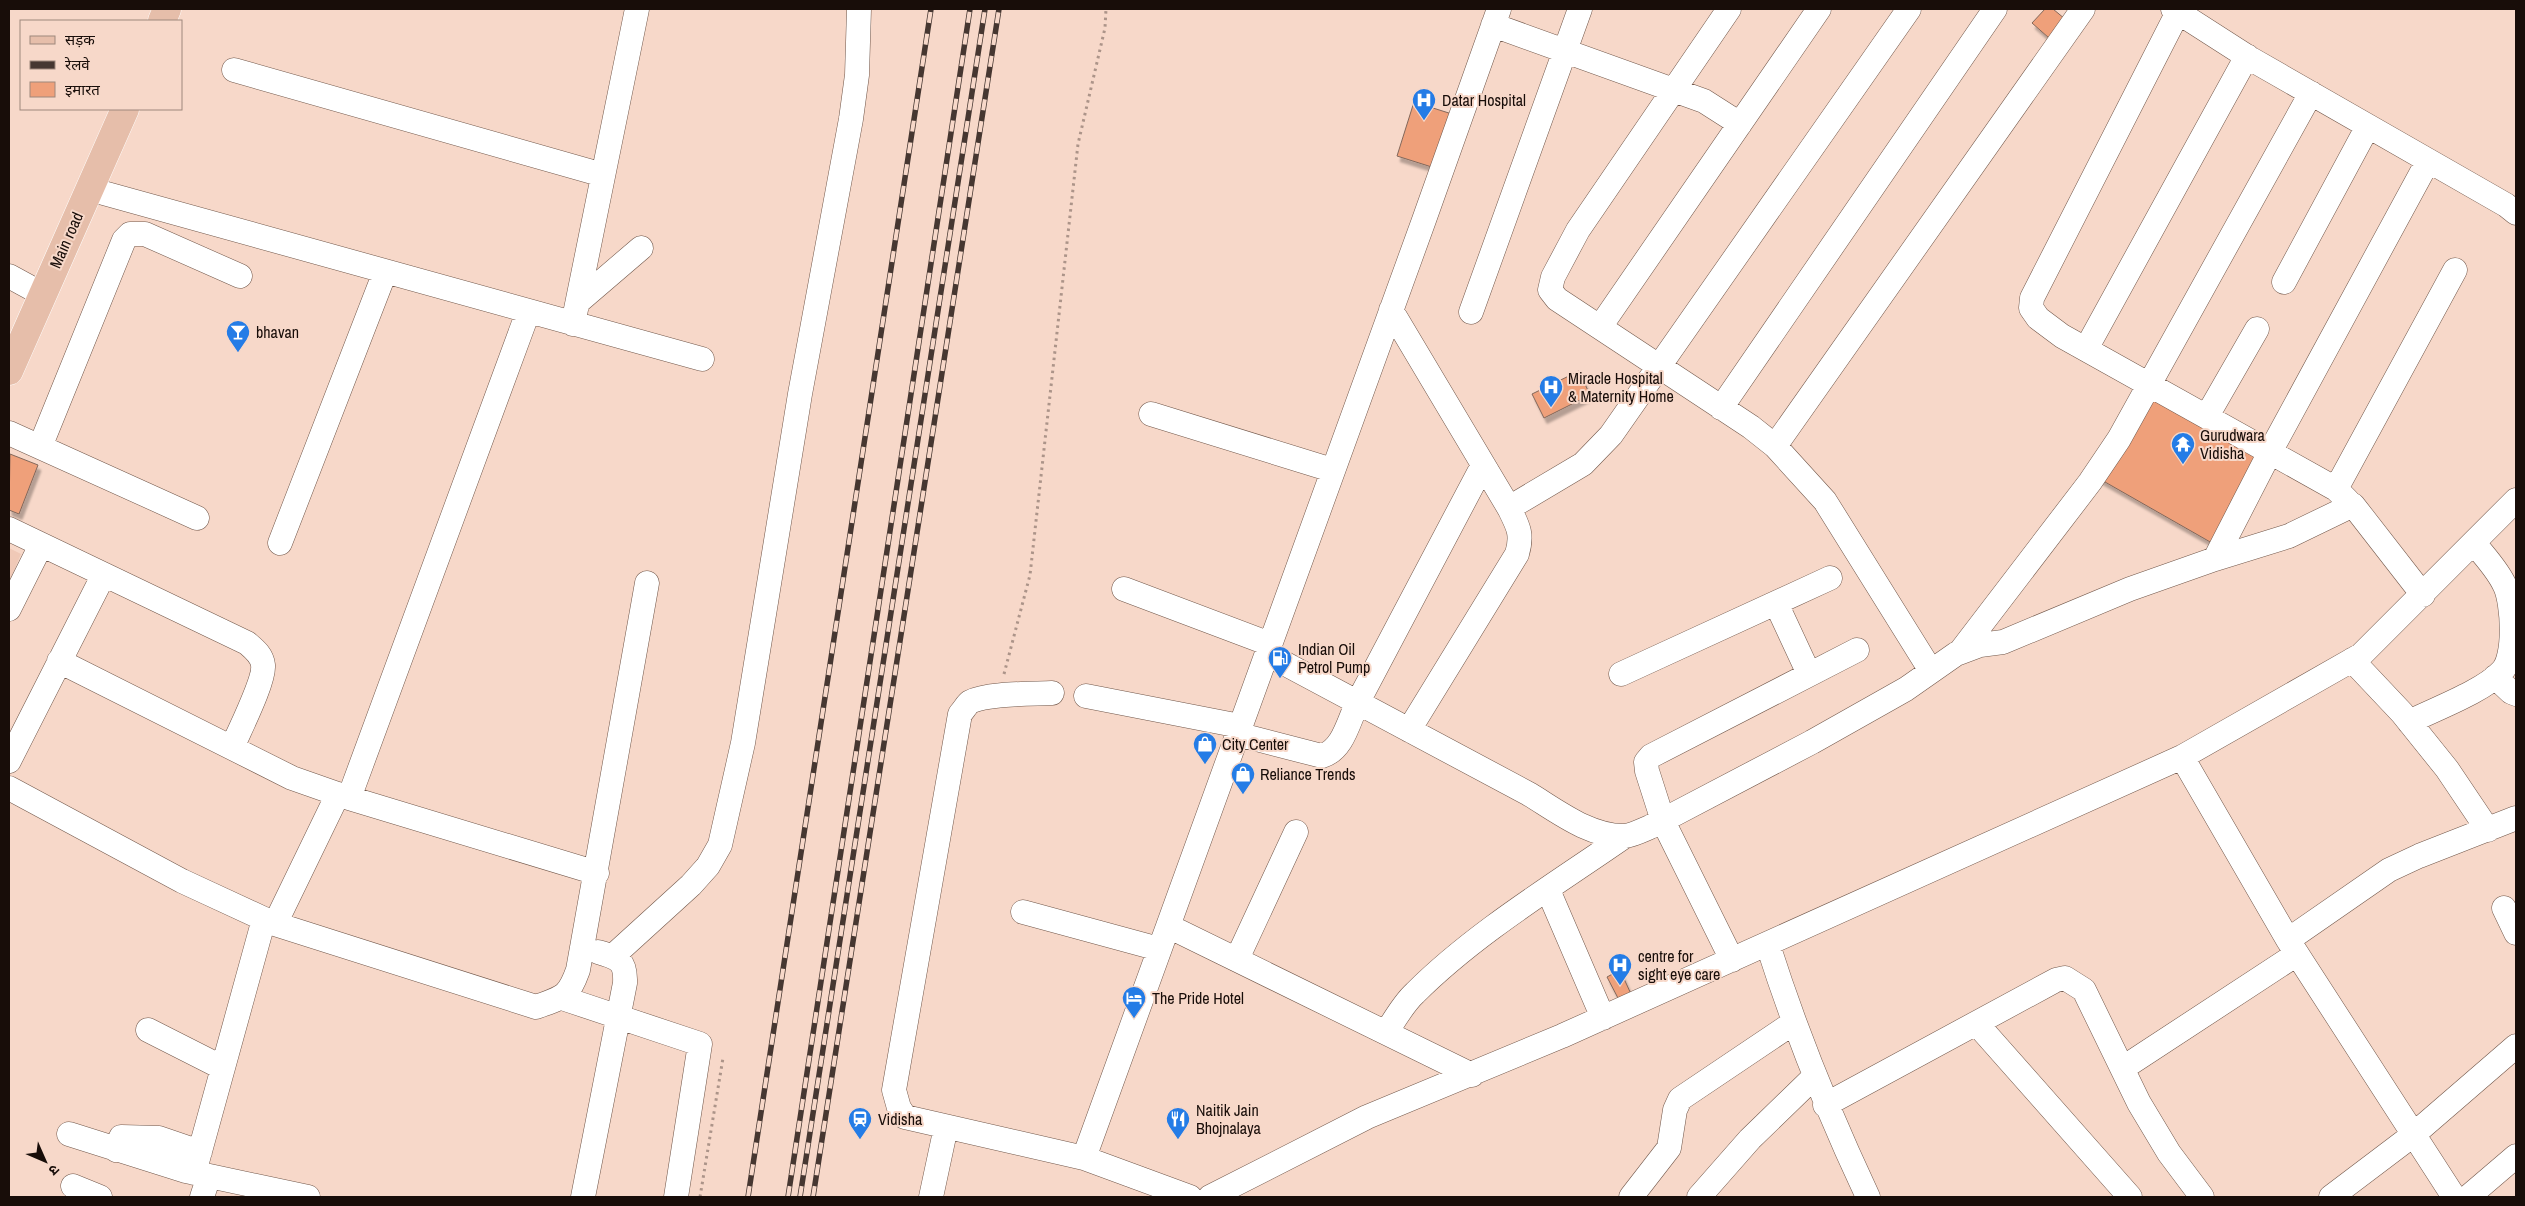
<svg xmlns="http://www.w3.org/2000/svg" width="2525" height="1206" font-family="'Archivo Narrow','Noto Sans Devanagari',sans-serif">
<defs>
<filter id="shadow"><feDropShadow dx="3" dy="5.5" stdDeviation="1" flood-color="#0004"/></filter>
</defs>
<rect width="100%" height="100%" fill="#f7d8c9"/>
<path fill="#f0c9b7" d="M 9,548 L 21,554 L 9,582 Z"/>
<path fill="#efa07a" stroke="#82675a" filter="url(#shadow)" d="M 2045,9 L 2053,9 L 2065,19 L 2049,38 L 2032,23 Z
M 1414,102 L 1452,114 L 1435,168 L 1397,156 Z
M 1579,371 L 1590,395 L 1544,418 L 1532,394 Z
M 2151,389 L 2268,453 L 2219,547 L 2098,478 Z
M 10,454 L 38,465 L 19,514 L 9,510 Z
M 1620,970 L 1631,994 L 1619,1000 L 1607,977 Z"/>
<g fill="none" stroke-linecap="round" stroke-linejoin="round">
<g stroke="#71574a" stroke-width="25">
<path id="minor" d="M 1729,9 L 1578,230 L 1553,277 L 1550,290 L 1557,299 L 1751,427 L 1775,446 L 1825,501 L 1931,671
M 2173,9 L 2251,59 L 2506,205 L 2516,213
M 2178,12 L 2032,298 L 2031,308 L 2038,318 L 2062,336 L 2336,489
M 1493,25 L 1704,101 L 1740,124
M 234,70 L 603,175
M 89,189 L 702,359
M 9,276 L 42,294
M 2284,282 L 2368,126
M 578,302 L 641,248
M 1391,310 L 1509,508 C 1518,526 1523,534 1517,554 L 1409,730
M 1471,312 L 1580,9
M 573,324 L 637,9
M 1600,327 L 1819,9
M 2086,349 L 2247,56
M 1721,408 L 1995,9
M 1151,414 L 1332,470
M 2207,416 L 2257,329
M 9,433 L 197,518
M 1775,446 L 2083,9
M 40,447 L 124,240 L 130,234 L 145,234 L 240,276
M 2347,500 L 2336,489 L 2455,270
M 1509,508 L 1583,464 L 1611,435 L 1909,9
M 9,529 L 247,643 C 254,649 262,655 263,665 C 265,680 239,731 232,748
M 280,543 L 385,272
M 2215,559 L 2270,452 L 2428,161
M 1124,589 L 1270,644
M 1776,603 L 1809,674
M 9,609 L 41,545
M 1960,652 L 2090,482 L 2119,439 L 2311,93
M 1267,654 L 1529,794 C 1557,811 1590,837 1625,836 C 1633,835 1643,830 1650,827 L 1812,742 L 1906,689 L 1956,654 L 1980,645 L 2003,642 L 2130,589 L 2215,559 L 2289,536 L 2353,505 L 2423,595
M 2352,660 L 2402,713 L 2447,769 L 2488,830
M 59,661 L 292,778 L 349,798 L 597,873
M 1621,674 L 1830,578
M 2495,677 L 2511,692 L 2516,694
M 1052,693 C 1032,694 987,693 970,702 C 967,704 963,711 960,714 L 894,1090 L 899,1108 L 905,1117 L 1084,1158 L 1190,1197
M 1086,696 L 1240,726
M 2409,722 C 2435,709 2484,691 2502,671 C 2516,657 2513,603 2505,586 C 2498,570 2485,557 2474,543
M 1237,734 L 1322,756 C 1345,749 1349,717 1360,698 C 1401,620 1442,542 1483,465
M 2182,757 L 2288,940 L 2454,1197
M 9,761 L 103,576
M 9,788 L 182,881 L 275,924 L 536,1007 C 563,997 568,998 578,970 L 647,583
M 349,798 L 528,312
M 1548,890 L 1603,1018
M 2504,908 L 2516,933
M 1023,912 L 1159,949
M 275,924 L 338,794
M 1168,926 L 1472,1075
M 2288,940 L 2389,870 L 2419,856 L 2516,818
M 1768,945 C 1796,1033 1829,1114 1868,1197
M 613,956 L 691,885 L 708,866 L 720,845 L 743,743 L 800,394 L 851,119 L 857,75 L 859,9
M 1237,959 L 1296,832
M 1732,960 L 1663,821 L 1647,771 L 1646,762 L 1651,756 L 1857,650
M 562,998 L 700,1044 L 676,1197
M 1977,1024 L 2130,1197
M 148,1030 L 223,1068
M 1386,1033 C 1395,1019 1403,1004 1415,993 C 1475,933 1556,884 1625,836
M 2123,1068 L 2297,954
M 1825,1105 L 2056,980 L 2065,978 L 2084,990 L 2139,1103 L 2169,1153 L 2202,1197
M 69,1134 L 186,1171 L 308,1197
M 116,1150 L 121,1137 L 159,1138 L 200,1152
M 1084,1158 L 1424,220 L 1499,9
M 194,1173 L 264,919
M 73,1186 L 100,1197
M 202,1197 L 209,1176
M 583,1197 L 625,983 C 626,961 619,958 598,952
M 931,1197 L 946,1127
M 1210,1197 L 1367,1117 L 1562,1036 L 2182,757 L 2361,655 L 2516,500
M 1631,1197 L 1669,1148 L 1675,1110 L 1680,1099 L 1793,1023
M 1699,1197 L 1750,1139 L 1814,1077
M 2331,1197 L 2413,1135 L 2516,1046
M 2468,1197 L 2516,1156"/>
</g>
<g stroke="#fff" stroke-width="29">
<path id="major" d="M 162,21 L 167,9
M 9,371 L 125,109"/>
</g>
<path stroke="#ac9489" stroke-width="3" stroke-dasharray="2.5 4" stroke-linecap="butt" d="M 1004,674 L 1030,575 L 1078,144 L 1105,28 L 1106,9
M 700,1197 L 723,1058"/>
<use href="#minor" stroke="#fff" stroke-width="24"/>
<use href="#major" stroke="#e6beaa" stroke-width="28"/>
<g stroke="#463731" stroke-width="5.5">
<path id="rail" d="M 748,1197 L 931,9
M 788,1197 L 970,9
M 800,1197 L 985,9
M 813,1197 L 999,9"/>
</g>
<use href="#rail" stroke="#f7d8c9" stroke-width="4" stroke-dasharray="11" stroke-linecap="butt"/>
</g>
<defs>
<g id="hospital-pin" transform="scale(1.25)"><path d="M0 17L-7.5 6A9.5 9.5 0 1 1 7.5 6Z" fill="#247ce6" stroke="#f7d8c9"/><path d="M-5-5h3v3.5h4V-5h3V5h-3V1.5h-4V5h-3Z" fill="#fff"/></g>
<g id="bar-pin" transform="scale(1.25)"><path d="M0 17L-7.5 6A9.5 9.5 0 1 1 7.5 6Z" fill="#247ce6" stroke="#f7d8c9"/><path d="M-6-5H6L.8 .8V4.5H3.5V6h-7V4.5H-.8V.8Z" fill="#fff"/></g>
<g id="temple-pin" transform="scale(1.25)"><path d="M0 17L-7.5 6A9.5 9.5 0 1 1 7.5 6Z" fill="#247ce6" stroke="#f7d8c9"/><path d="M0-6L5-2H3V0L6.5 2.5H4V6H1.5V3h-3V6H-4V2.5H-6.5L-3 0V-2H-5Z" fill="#fff"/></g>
<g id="fuel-pin" transform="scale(1.25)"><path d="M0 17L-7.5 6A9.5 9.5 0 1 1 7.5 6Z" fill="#247ce6" stroke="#f7d8c9"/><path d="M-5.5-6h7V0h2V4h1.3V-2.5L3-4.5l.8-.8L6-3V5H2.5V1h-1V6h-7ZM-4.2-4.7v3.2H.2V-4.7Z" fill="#fff"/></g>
<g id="shop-pin" transform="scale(1.25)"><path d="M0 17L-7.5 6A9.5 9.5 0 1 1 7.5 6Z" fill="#247ce6" stroke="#f7d8c9"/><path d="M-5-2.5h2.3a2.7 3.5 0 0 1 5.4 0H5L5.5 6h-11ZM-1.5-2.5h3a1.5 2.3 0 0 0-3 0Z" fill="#fff"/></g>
<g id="hotel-pin" transform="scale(1.25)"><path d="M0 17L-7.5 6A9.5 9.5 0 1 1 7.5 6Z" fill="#247ce6" stroke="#f7d8c9"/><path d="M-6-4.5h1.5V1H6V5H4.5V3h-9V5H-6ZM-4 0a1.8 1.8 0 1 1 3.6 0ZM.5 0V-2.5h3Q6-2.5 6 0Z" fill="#fff"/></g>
<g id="station-pin" transform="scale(1.25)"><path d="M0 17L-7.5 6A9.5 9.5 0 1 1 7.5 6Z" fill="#247ce6" stroke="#f7d8c9"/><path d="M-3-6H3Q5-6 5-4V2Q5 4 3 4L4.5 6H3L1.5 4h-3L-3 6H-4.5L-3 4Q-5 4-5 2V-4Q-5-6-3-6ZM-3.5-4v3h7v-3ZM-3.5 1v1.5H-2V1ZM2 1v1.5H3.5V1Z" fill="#fff"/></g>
<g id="restaurant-pin" transform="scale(1.25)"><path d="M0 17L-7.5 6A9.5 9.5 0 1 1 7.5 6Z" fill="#247ce6" stroke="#f7d8c9"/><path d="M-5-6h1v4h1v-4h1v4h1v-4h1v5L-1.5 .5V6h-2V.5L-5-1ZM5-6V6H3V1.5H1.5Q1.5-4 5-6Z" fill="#fff"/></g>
</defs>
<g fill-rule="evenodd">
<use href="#hospital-pin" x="1424" y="100"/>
<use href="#bar-pin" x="238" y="332"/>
<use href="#hospital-pin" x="1551" y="387"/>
<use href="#temple-pin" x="2183" y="444"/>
<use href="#fuel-pin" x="1280" y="658"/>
<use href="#shop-pin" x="1205" y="744"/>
<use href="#shop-pin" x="1243" y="774"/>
<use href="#hospital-pin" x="1620" y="965"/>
<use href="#hotel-pin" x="1134" y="998"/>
<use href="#station-pin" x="860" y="1119"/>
<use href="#restaurant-pin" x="1178" y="1119"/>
</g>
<g text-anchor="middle" stroke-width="4" stroke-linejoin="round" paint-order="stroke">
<g font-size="16" fill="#180d09" stroke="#f7d8c9" text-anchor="start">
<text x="1442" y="106">Datar Hospital</text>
<text x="256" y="338">bhavan</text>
<text x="1568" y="384">Miracle Hospital<tspan x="1568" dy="18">&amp; Maternity Home</tspan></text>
<text x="2200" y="441">Gurudwara<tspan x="2200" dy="18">Vidisha</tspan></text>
<text x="1298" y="655">Indian Oil<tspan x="1298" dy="18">Petrol Pump</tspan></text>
<text x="1222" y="750">City Center</text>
<text x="1260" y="780">Reliance Trends</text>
<text x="1638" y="962">centre for<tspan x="1638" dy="18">sight eye care</tspan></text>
<text x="1152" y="1004">The Pride Hotel</text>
<text x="1196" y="1116">Naitik Jain<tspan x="1196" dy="18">Bhojnalaya</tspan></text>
<text x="878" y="1125">Vidisha</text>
</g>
<g font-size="16" fill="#180d09" stroke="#f7d8c9">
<text transform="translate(66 240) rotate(-66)" y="6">Main road</text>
</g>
</g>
<rect width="2525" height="1206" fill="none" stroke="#180d09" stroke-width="20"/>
<rect x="20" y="20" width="162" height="90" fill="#f7d8c9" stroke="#9e877c"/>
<rect x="30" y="36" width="25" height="8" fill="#e6beaa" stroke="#9e877c"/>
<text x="65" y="45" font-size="15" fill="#180d09">सड़क</text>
<rect x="30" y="61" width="25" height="8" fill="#463731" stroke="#9e877c"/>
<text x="65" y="70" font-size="15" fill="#180d09">रेलवे</text>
<rect x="30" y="82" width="25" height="15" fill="#efa07a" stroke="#9e877c"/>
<text x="65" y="95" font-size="15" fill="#180d09">इमारत</text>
<g transform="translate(45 1161) rotate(135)" stroke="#f7d8c9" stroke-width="4" paint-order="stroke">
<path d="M0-4L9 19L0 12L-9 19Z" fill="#180d09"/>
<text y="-8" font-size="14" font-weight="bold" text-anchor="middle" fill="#180d09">उ</text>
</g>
</svg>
